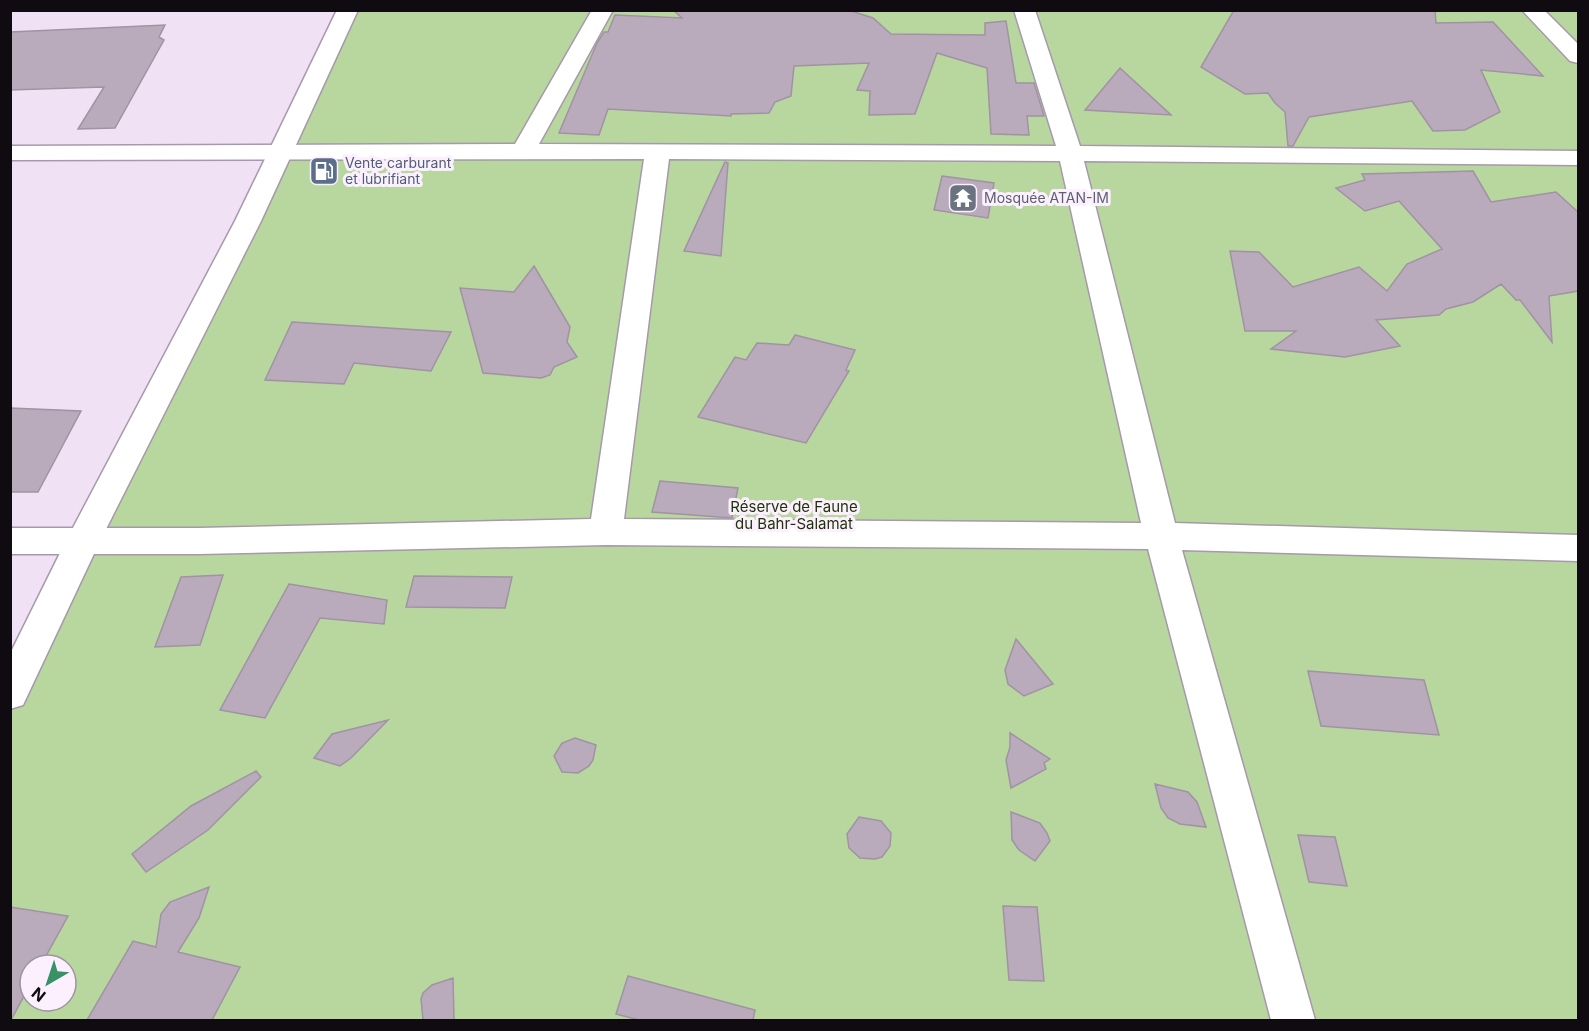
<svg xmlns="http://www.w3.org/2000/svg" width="1589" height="1031" font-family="Inter,sans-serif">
<rect width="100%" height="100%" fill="#f1e1f4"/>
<path fill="#b7d79e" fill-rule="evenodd" d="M 348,11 L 1578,11 L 1578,1020 L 11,1020 L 10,693 ZM 30,965 L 66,965 L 66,1001 L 30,1001 Z"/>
<path fill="#b9aabc" stroke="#a192a4" stroke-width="1.5" d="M 673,10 L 848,10 L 873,18 L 891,34 L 985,35 L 985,23 L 1006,21 L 1016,83 L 1034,83 L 1044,116 L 1027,116 L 1029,135 L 991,134 L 987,68 L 937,53 L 915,114 L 869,115 L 870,91 L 857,90 L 869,63 L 794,66 L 791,96 L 775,102 L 769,113 L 731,114 L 731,116 L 608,109 L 599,135 L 559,133 L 597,43 L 604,32 L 608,32 L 615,15 L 682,18 Z
M 1234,10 L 1435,10 L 1436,23 L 1493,22 L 1543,76 L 1481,70 L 1500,112 L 1465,130 L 1433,131 L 1412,101 L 1309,117 L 1293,146 L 1288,146 L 1285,112 L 1275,103 L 1268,93 L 1245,94 L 1201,67 Z
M 165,25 L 159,37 L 164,40 L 115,128 L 78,129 L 104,87 L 10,90 L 10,32 Z
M 1120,68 L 1171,115 L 1085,110 Z
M 725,162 L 728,163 L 721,256 L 684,251 Z
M 1473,171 L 1491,202 L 1556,192 L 1578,212 L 1578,291 L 1549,296 L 1552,342 L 1520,300 L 1516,300 L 1501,284 L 1473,302 L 1446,309 L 1439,315 L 1376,320 L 1400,346 L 1345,357 L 1271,349 L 1296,331 L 1245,331 L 1230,251 L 1259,252 L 1293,287 L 1359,267 L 1387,291 L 1407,264 L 1442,249 L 1399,201 L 1365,211 L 1336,188 L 1365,180 L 1362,174 Z
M 942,176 L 994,183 L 988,218 L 934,210 Z
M 534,266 L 570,327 L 567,342 L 577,357 L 554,367 L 550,375 L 541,378 L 483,373 L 460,288 L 514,292 Z
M 292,322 L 451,332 L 431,371 L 354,363 L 344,384 L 265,380 Z
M 795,335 L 855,350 L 846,370 L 849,371 L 806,443 L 698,417 L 735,357 L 746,360 L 757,343 L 789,345 Z
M 10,408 L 81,411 L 38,492 L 10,492 Z
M 660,481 L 738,488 L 732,518 L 652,512 Z
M 223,575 L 200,645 L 155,647 L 181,577 Z
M 414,576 L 512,577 L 505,608 L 406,607 Z
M 289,584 L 387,600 L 384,624 L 320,618 L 265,718 L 220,710 Z
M 1016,639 L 1053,684 L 1024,696 L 1008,684 L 1005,670 Z
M 1308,671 L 1424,680 L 1439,735 L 1321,726 Z
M 388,720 L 351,758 L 340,766 L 314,758 L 332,734 Z
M 1010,733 L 1050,759 L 1044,763 L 1046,769 L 1011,788 L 1006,760 L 1010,747 Z
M 575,738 L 596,745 L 593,760 L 589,766 L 578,773 L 562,772 L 554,756 L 562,743 Z
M 256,771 L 261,777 L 208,830 L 146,872 L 132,854 L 191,806 Z
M 1155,784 L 1188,792 L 1197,802 L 1206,827 L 1180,824 L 1168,818 L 1161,808 Z
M 1011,812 L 1040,823 L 1047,833 L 1050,841 L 1035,861 L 1019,850 L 1012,840 Z
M 859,817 L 881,821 L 891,833 L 890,846 L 882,857 L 875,859 L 860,858 L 849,848 L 847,834 Z
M 1298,835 L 1335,837 L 1347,886 L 1309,882 Z
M 209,887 L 199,918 L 178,952 L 240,967 L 212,1020 L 87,1020 L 133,941 L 156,947 L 161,914 L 170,902 Z
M 1003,906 L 1037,907 L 1044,981 L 1009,980 Z
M 10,907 L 68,916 L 41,965 L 30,965 L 30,985 L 11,1020 Z
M 628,976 L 755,1010 L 753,1020 L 639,1020 L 616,1014 Z
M 453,978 L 454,1020 L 423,1020 L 421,999 L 423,993 L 432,985 Z"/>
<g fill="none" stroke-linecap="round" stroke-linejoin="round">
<g stroke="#a799ab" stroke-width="3">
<path id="street" d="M 592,10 L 613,10 L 539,144 L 1056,146 L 1014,10 L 1035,10 L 1080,146 L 1578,151 L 1578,165 L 1084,161 L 1175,523 L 1578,535 L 1578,561 L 1182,550 L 1315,1020 L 1271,1020 L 1148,549 L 606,545 L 199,554 L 10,554 L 10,528 L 199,528 L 591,519 L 644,159 L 10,160 L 10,146 L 515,144 ZM 669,159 L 1060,161 L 1141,523 L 624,519 Z
M 1522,10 L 1544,10 L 1578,44 L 1578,63 L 1570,61 Z"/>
</g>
<g stroke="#a799ab" stroke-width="3">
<path id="primary" d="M 337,10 L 358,10 L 261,221 L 100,541 L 23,705 L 10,709 L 10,654 L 66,541 L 235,221 Z"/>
</g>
<use href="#street" fill="#fff" fill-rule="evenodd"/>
<use href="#primary" fill="#fff" fill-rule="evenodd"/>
</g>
<defs>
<g id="fuel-square" transform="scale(1.5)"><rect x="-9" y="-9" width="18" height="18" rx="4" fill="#5c6f8a" stroke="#fcf0ff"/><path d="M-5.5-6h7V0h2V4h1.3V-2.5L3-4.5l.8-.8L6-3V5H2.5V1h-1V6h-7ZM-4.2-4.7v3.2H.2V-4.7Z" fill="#fff"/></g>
<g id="temple-square" transform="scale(1.5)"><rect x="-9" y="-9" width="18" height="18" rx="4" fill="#6b7280" stroke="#fcf0ff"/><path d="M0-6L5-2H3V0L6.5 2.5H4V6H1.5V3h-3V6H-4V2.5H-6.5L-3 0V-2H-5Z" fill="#fff"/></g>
</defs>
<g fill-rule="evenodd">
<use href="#fuel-square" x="324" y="171"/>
<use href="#temple-square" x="963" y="198"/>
</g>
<g text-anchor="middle" stroke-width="6" stroke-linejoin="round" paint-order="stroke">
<g font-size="14" fill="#4e5e75" stroke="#fcf0ff" text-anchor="start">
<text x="345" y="168">Vente carburant<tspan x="345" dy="16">et lubrifiant</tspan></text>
</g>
<g font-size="14" fill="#5b616d" stroke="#fcf0ff" text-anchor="start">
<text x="984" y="203">Mosquée ATAN-IM</text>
</g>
<g font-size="15" fill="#1d3205" stroke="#fcf0ff">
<text x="794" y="512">Réserve de Faune<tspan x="794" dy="17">du Bahr-Salamat</tspan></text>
</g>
</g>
<rect width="1589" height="1031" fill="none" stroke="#100b11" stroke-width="24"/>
<g transform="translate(48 983) rotate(219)"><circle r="28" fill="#fcf0ff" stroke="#9e94a0" stroke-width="1.5"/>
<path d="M0-4.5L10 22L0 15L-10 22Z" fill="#399166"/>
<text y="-9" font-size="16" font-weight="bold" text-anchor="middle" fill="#100b11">N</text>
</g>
</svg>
